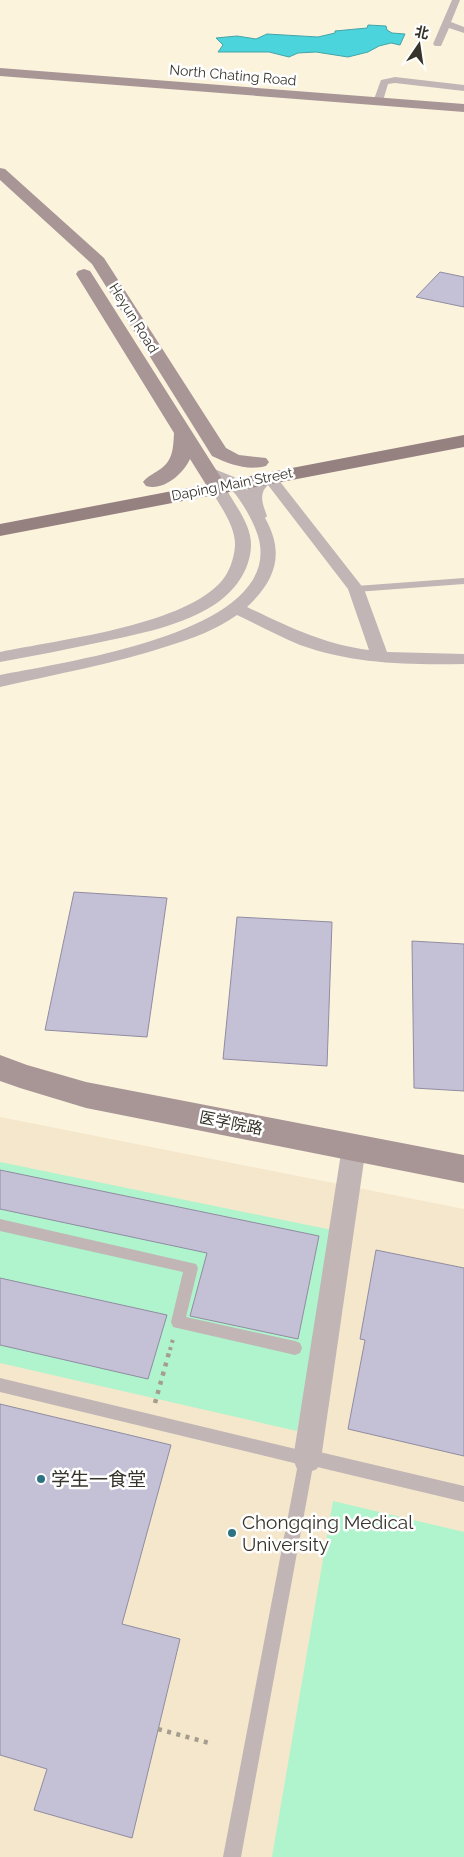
<svg xmlns="http://www.w3.org/2000/svg" width="464" height="1857" font-family="Raleway,'Noto Sans SC',sans-serif">
<style>
.built{fill:#f4e7cb}
.green{fill:#aff4cd}
.water{fill:#4bd4dc;stroke:#45a4a7}
.building{fill:#c4c0d6;stroke:#908ca1}
.lines{fill:none;stroke-linecap:round;stroke-linejoin:round}
.path-far1{stroke:#a59e8e;stroke-width:4;stroke-dasharray:3 4.5;stroke-linecap:butt}
.path{stroke:#a59e8e;stroke-width:4.5;stroke-dasharray:4 5.5;stroke-linecap:butt}
.lane{fill:#c1b5b5;fill-rule:evenodd}
.street{fill:#c1b5b5;fill-rule:evenodd}
.secondary{fill:#a89697;fill-rule:evenodd}
.primary{fill:#968181;fill-rule:evenodd}
.poi-dot{fill:#2c7280;stroke:#fff;stroke-width:2}
.labels{text-anchor:middle;dominant-baseline:central;stroke-width:5;stroke-linejoin:round;paint-order:stroke}
.far-street-label{font-size:14px;fill:#37342b;stroke:#fff}
.street-label{font-size:16px;fill:#37342b;stroke:#fff}
.near-poi-label{font-size:19px;fill:#37342b;stroke:#fff;text-anchor:start}
</style>
<rect width="100%" height="100%" fill="#fcf3dd"/>
<!-- built -->
<polygon class="built" points="0,1117 464,1209 464,1857 0,1857"/>
<!-- green -->
<g class="green">
<polygon points="0,1162 337,1231 297,1431 0,1363"/>
<polygon points="333,1501 464,1532 464,1857 272,1857"/>
</g>
<!-- water -->
<polygon class="water" points="368,25 386,26 387,30 392,33 405,34 400,45 391,43 379,46 368,52 348,57 316,52 298,53 289,57 269,52 218,52 223,45 216,38 237,36 256,39 267,34 318,37 335,33 335,31 367,28"/>
<!-- building -->
<g class="building">
<polygon points="440,272 464,277 464,307 416,297"/>
<polygon points="74,892 167,898 147,1037 45,1030"/>
<polygon points="237,917 332,922 327,1066 223,1059"/>
<polygon points="412,941 464,944 464,1091 414,1088"/>
<polygon points="0,1170 319,1236 298,1339 190,1316 207,1253 0,1209"/>
<polygon points="376,1250 464,1268 464,1456 348,1429 365,1340 360,1339"/>
<polygon points="0,1278 167,1315 148,1379 0,1345"/>
<polygon points="0,1404 171,1445 122,1624 180,1639 132,1838 34,1810 47,1769 0,1755"/>
</g>
<g class="lines">
<!-- path-far1 -->
<polyline class="path-far1" points="170,1350 173,1339"/>
<!-- path -->
<g class="path">
<polyline points="155,1403 170,1349"/>
<polyline points="158,1729 213,1744"/>
</g>
<!-- lane -->
<g class="lane">
<polygon points="464,578 464,584 356,592 352,589 356,586"/>
<polygon points="0,1219 196,1264 198,1268 186,1317 295,1341 300,1343 302,1348 300,1353 295,1355 173,1327 171,1322 183,1272 0,1231"/>
<polygon points="0,1378 304,1451 307,1449 464,1486 464,1502 313,1466 241,1857 223,1857 298,1464 0,1392"/>
</g>
<!-- street -->
<g class="street">
<polygon points="452,0 460,0 451,22 464,27 464,33 449,28 441,46 435,46 433,44"/>
<polygon points="395,77 464,85 464,91 395,83 388,84 382,104 374,104 373,102 381,80"/>
<path d="M207,466L234,477L247,490C253,481 262,471 274,474L364,589L387,652L464,654V664C408,665 353,664 300,645C279,636 258,625 237,615C216,630 193,638 168,646C113,664 56,674 0,687V675C61,662 287,633 258,536C254,522 238,493 226,485C218,479 205,479 199,471L202,468ZM268,485L348,589L369,650C325,645 287,626 247,607C276,580 285,553 265,518L267,516C263,505 258,494 268,485Z"/>
<path d="M217,482L222,484L225,487C234,504 252,525 251,546C250,571 234,592 214,605C181,626 139,634 101,642C68,649 34,656 0,662V652C58,640 178,626 219,584C229,574 234,559 235,546C236,526 219,504 209,487L212,484Z"/>
<polygon points="354,1137 363,1140 366,1147 321,1459 317,1469 307,1473 297,1469 293,1459 342,1147 345,1140"/>
</g>
<!-- secondary -->
<g class="secondary">
<polygon points="0,68 464,104 464,112 0,76"/>
<path d="M0,168L5,169L104,258L226,448L239,455L266,458L269,462L266,466C247,471 229,464 212,456L92,264L0,180Z"/>
<path d="M84,269L90,271L92,274L227,487L224,491L217,493L210,491L190,459C183,474 164,491 146,486L143,482C147,477 151,475 156,472C173,462 173,451 174,433L76,274L78,271Z"/>
<polygon points="0,1055 27,1065 86,1082 464,1155 464,1183 86,1108 20,1088 0,1081"/>
</g>
<!-- primary -->
<polygon class="primary" points="464,435 464,447 0,536 0,524"/>
</g>
<!-- markers -->
<g class="poi-dot">
<circle cx="41" cy="1479" r="5"/>
<circle cx="232" cy="1533" r="5"/>
</g>
<g class="labels">
<!-- far-street labels -->
<g class="far-street-label">
<text transform="translate(233 75) rotate(5)">North Chating Road</text>
<text transform="translate(134 318) rotate(58)">Heyun Road</text>
<text transform="translate(232 484) rotate(-11)">Daping Main Street</text>
</g>
<!-- street labels -->
<g class="street-label">
<text transform="translate(231 1123) rotate(11)">医学院路</text>
</g>
<!-- near-poi labels -->
<g class="near-poi-label">
<text x="51" y="1479">学生一食堂</text>
<text x="242" y="1522">Chongqing Medical<tspan x="242" dy="22">University</tspan></text>
</g>
</g>
<!-- north arrow -->
<g transform="translate(419 45) rotate(13)" stroke="#ffffff" stroke-width="4" paint-order="stroke">
<path d="M0-4L9 19L0 12L-9 19Z" fill="#37342b"/>
<text y="-8" font-size="14" font-weight="bold" text-anchor="middle" fill="#37342b">北</text>
</g>
</svg>
